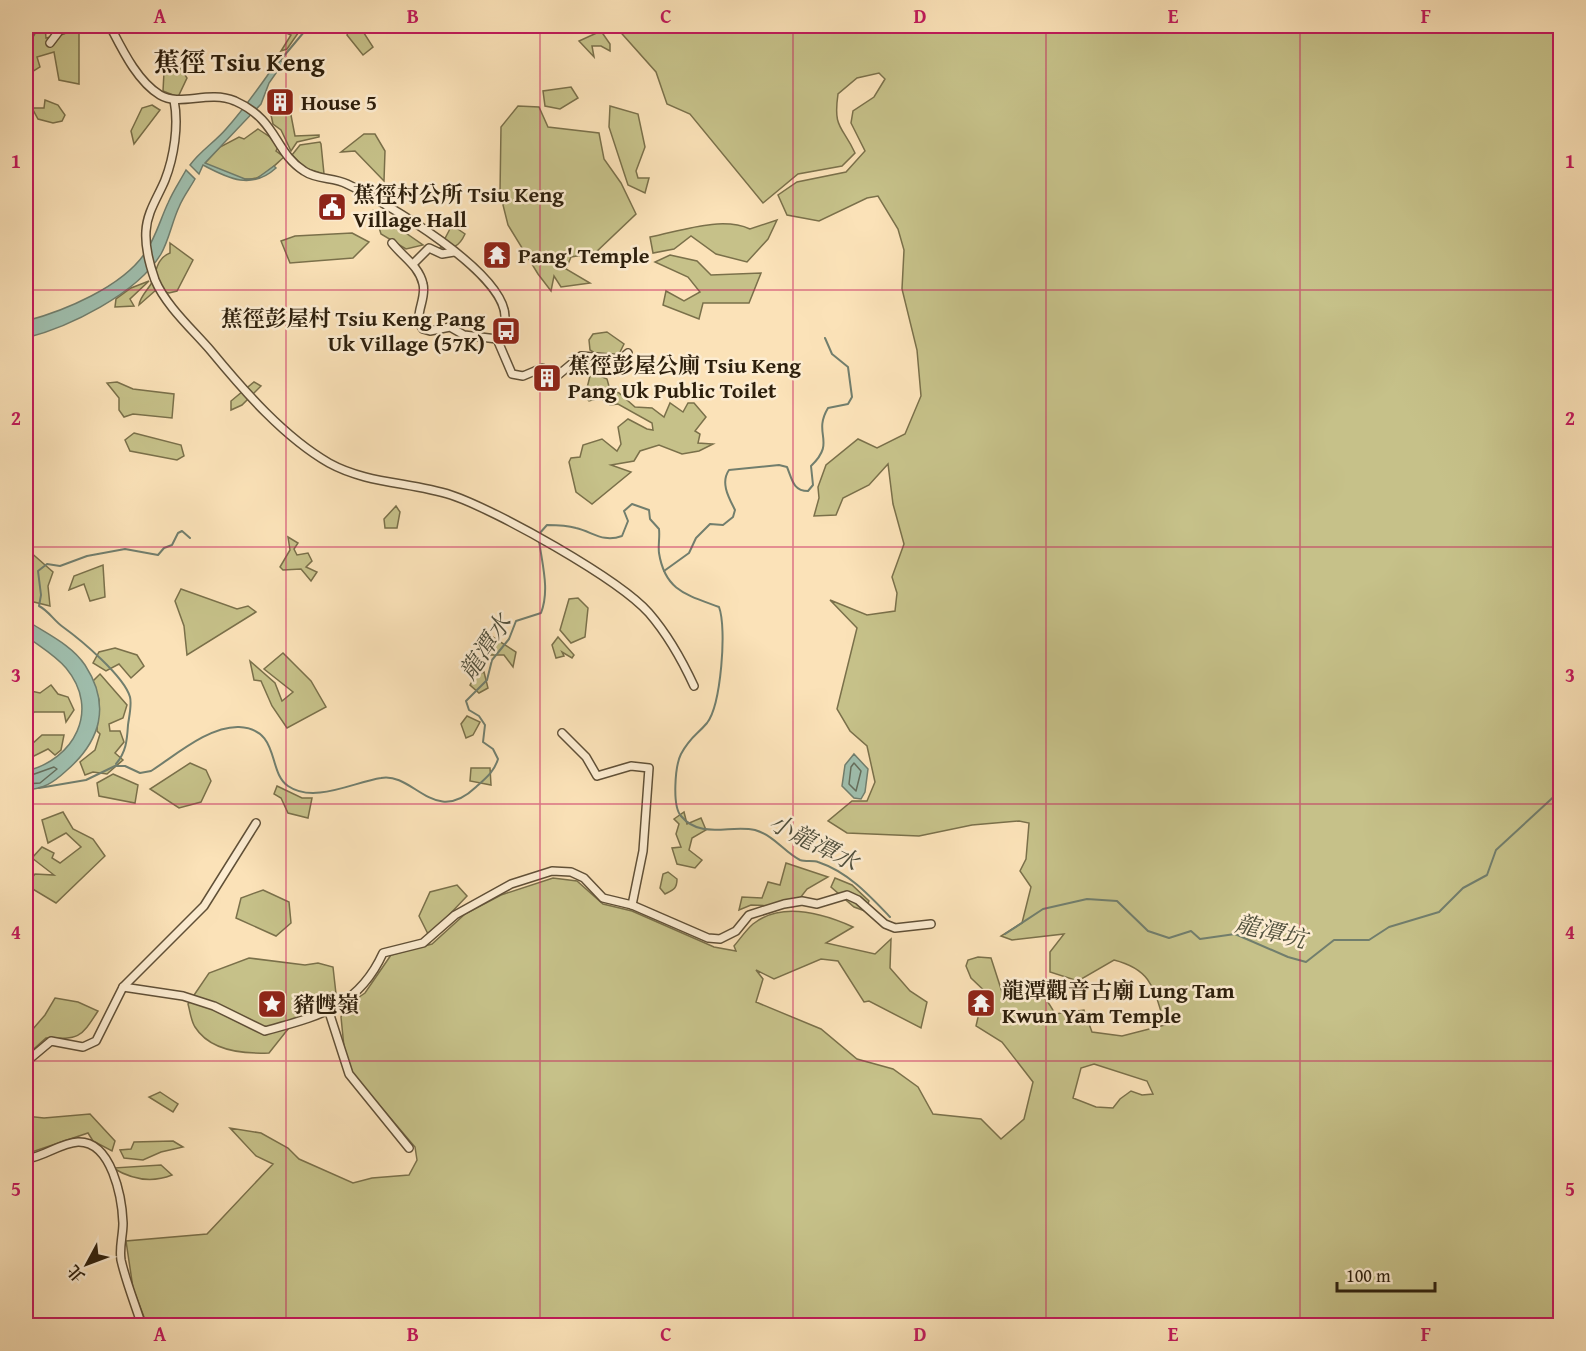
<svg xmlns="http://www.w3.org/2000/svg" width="1586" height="1351" font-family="'Gentium Book Plus','Noto Serif TC',serif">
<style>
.green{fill:#c6c189;stroke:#7a704a;stroke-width:1.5;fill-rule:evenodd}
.water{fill:#9fbead;stroke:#717e6d;stroke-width:1.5}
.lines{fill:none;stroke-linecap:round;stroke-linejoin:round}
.shore{stroke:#666e5c;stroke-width:1.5}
.stream{stroke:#717e6d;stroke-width:2}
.minor-casing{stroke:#605037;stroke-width:10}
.minor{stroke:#fcecd1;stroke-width:7}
.grid{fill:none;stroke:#c2185b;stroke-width:1.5;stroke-opacity:0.55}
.labels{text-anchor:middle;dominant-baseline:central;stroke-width:5;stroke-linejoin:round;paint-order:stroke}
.poi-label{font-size:22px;font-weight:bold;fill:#2d1f0c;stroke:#fcecd1;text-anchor:start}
.water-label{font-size:24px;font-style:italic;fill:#4f4f3c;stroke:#fcecd1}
.quarter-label{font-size:26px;font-weight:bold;fill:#2d1f0c;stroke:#fcecd1}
.neatline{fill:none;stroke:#c2185b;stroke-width:2}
.grid-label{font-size:20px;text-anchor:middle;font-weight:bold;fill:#c2185b}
</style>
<rect width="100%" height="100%" fill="#fbe2b8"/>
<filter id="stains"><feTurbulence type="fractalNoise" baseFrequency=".00333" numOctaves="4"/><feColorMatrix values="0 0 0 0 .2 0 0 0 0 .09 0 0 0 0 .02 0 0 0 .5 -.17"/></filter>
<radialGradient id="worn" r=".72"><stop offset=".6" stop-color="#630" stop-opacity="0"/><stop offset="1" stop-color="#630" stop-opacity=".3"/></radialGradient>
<!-- green -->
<g class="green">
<polygon points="39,26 45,26 46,38 64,34 79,26 79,84 59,80 54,52 37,57 40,67 32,72 26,69 31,65 33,53 30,43"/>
<polygon points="277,26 303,26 287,49 281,51 291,35 279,30"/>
<polygon points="350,26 364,33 373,47 363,55 347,35"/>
<path d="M615,26H1560V1325H147L133,1288L126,1241L207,1234L273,1164L256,1156L230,1128L261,1133L288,1148L299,1159L353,1183L372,1178L409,1175L417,1160L415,1147L353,1074L344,1047L341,1017L346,1006L365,993L391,955L432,944L465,914L501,895L553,878L577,881L603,904L632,911L714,947L736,951L734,946C740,939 746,930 753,924C782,901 824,914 853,927L826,943L875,954L891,939L890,968L910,991L927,1002L921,1028L869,1001L864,1002L838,961L821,959L774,979L756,970L763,979L756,1002L821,1029L857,1059L893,1069L918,1087L933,1114L981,1119L1001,1139L1024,1119L1033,1082L1002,1042L976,1026L979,1013L992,998L971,978L966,966L968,960L978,957L991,958L1003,995C1031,989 1041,986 1055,1014L1084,1010L1092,1032L1122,1036L1165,1025C1154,990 1153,970 1114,960L1078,981L1050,972V952L1064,934L1012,940L1001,936L1022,923L1031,887L1020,871L1026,859L1029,823L1019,821L972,825L919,836L847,833L828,821L852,801H867L875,782L867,746L850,731L837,709L857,628L830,600L867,615L895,611L897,593L892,577L904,544L893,504L888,464L869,485L843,498L836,515L814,516L819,498L818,487L826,465L858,439L877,448L905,434L921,396L917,350L902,289L904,250L898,229L878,196L867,198L819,221L787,215L778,195L797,182L846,172L865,151L851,123L853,111L874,97L885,79L879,73L857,78L838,94C833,129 842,125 855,153L842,166L798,174L763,203L690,114L667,104L656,72ZM1094,1064L1147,1081L1153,1094L1142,1095L1131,1091L1120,1099L1113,1108L1096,1107L1073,1098L1081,1068Z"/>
<polygon points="601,31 610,44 610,51 601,46 592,46 594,57 579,41"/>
<polygon points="178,64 187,78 178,97 163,91 164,72"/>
<polygon points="571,87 578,98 560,109 545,106 543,91"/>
<polygon points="45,100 58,105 65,115 62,121 53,123 38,119 32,108 44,108"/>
<polygon points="152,105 160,110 134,144 131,131 142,108"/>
<polygon points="518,106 539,107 548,127 599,133 604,159 621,183 636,214 595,253 571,257 566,269 590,283 561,287 554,276 551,291 538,274 508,225 500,193 501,127"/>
<polygon points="610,106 638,114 645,147 636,171 638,178 649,178 645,193 628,185 609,127"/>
<polygon points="290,110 295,136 319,135 319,137 297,142 291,151 281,130 273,124 271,115"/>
<path d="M258,129L273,139L278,147L276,151L284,157C277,163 268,173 259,177C244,184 217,172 205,163L220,147L239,137L244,139Z"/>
<polygon points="364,134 375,134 385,151 384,181 355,151 341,152"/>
<polygon points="320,142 321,144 324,174 305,168 292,155 300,145"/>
<polygon points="374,211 423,245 406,249 381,234"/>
<path d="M777,220L768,239L747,262L716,254L691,236L674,249L653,253L650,237C681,231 721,216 750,229Z"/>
<path d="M452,225L465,234C459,247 454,248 440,248Z"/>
<polygon points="352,233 369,242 353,258 290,263 281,241 295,236"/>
<path d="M170,243L193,260L177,291L169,293L156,290L139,305C140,297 146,292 151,284C157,273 155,259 170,253Z"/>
<polygon points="670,255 697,261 711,275 761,273 749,303 703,303 699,319 663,305 666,291 684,301 700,292 688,277 655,262"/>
<polygon points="149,281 130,299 134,306 115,307 116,299 131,288"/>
<polygon points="607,332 624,344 618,356 598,355 590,350 589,340 593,334"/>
<polygon points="588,362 597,368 600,376 607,379 610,390 619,393 635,407 652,408 664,417 670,403 683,412 688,403 694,403 706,417 695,431 700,434 698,443 713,444 699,451 682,454 659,445 640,451 634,461 611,465 631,472 592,504 576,492 569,462 571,458 580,457 583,445 602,439 617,451 621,444 618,427 628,419 647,429 653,430 652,423 618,404 610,405 600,398 589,401 585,396 590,376 584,366"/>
<polygon points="117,382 133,389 174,394 172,418 133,414 124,417 119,410 119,398 107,383"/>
<polygon points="254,382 261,386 242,405 231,410 231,401"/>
<polygon points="134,433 181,445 184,456 177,460 130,451 125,440"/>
<polygon points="396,506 400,512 397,528 385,528 384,519"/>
<polygon points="288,537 298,543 294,549 297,555 308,553 312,561 306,567 317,572 311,581 301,569 283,570 280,567 290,550"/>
<polygon points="28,550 53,572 48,586 50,606 30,601 26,593 26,552"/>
<polygon points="103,565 105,597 90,601 84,584 69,590 74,576"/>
<polygon points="181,589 237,609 248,606 256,612 187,655 184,626 175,601"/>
<polygon points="578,598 588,608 585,637 571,643 560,630 569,599"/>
<polygon points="488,634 516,652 513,667 504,655 486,655 479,646"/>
<polygon points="558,637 574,655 572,658 562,652 564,656 556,658 552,645"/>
<polygon points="115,648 137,655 144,666 131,678 119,664 106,671 93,663 99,652"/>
<polygon points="283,653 311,681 326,707 287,728 272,706 261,681 254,680 250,661 275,683 282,701 293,692 264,669"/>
<polygon points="484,672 488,688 479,693 470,685 476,675"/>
<polygon points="100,674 127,705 123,718 109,724 110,731 120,731 124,742 115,753 123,760 107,774 93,772 85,775 80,762 95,750 100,734 97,731 99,700 93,681"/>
<polygon points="51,685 58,694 68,697 74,710 66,722 64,712 34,712 30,718 26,717 26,690 40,693"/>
<polygon points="467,716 480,722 473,735 466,738 461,724"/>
<polygon points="42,735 64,735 61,750 55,755 48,749 26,760 26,740 33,743"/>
<polygon points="190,763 206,770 211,781 201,802 179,808 150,789"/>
<polygon points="471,768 490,768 491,785 470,781"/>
<polygon points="113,774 138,785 135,803 99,796 97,783"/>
<polygon points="277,786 302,798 312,798 308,818 288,813 281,798 274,794"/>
<polygon points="63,812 73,829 93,839 105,856 56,903 26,885 35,874 54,875 32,858 42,847 54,853 52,858 60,863 81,847 66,833 48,843 42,820"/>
<polygon points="684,812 687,824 701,818 706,830 692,838 689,850 702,860 695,868 677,864 672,848 681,847 676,834 679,824 674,819"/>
<polygon points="786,863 828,877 807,889 793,907 751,905 739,910 742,897 762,898 768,882 780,885"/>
<path d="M668,872L677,879C677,889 673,890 665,894L660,888L663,874Z"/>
<polygon points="835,878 852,885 869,901 865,911 854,907 831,887"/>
<polygon points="457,885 467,896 429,936 419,916 430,892"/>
<polygon points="263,890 289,902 291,923 276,936 236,918 241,898"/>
<path d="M249,958L305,965L318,963L333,967L337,1003L300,1014L269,1053C245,1054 210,1051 195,1027C191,1021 190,1011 188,1004L209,973Z"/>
<path d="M55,998L78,1002L98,1011C80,1039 79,1039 46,1038L26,1056V1037L45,1015Z"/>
<polygon points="160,1092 178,1104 173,1112 149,1097"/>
<polygon points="90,1114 115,1141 112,1151 93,1141 88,1133 26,1154 26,1116 44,1118"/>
<polygon points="173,1141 183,1147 161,1152 143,1160 124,1158 120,1150 131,1149 134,1142"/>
<path d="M161,1165L172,1175C152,1183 131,1179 113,1168Z"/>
</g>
<!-- water -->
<g class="water">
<path d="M279,59L283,63L269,83L261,104L205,163L245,179H256L274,166L276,168C252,190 229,179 203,165L199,174L190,165C200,151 215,142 226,129C246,107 262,83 279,59Z"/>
<path d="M186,170L195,179C190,188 183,197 179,207C172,222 169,240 161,254C137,294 69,327 26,338V321C64,311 122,287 145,253C156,237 160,220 168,203C173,191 180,181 186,170Z"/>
<path d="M26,620C45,633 71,644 85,665C111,705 101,741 66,771C53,783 43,789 26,790V771C74,760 101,710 66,668C55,655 39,646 26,636Z"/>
<polygon points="854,754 868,769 865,792 861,799 854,798 842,786 845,765"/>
</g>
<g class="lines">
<!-- shore -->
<g class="shore">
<polygon points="854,763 861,771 856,791 849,784 851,767"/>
<polyline points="26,777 54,767 57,769 40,783 26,784"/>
</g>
<!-- stream -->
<g class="stream">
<polyline points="278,63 309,26"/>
<path d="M539,534L547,525C556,525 566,525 576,528C593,532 603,543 622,536L628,521L624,511L632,504L649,510L650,519L659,529C660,537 658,545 659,553C665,591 687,595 719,607C727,628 721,705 707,723C696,736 691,736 681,754C675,766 672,806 681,816C701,840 731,824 755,830C775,836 784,852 800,860C806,862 813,860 818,862C848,872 869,895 890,917"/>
<path d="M664,571L689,553L696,538L710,524L723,525L733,517L735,510C729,498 720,483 729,470L779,465L787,467C792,479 793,491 808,491L813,485L811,466C837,441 812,435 828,408L848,404L852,397L848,367L832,354L825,338"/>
<path d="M116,764C126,752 127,741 128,725C129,717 132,705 130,697C124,676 81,640 63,627C54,621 49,611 39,606L41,595L38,571L47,564L60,566L87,556L125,549L158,555L164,548L172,545L178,533L182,531L190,538"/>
<path d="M39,788L86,780L115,766H125L140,773L151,771C176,755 209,726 239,727C281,729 267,772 288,786C314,804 354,782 381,778C414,772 434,827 476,787C486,778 494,772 498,759L493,749L483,742L485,725L479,716L469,710L466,701L487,680L492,660L509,639L516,621L541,613C550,590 542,564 539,540"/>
<polyline points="1005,934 1043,909 1087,899 1117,901 1148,931 1169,938 1191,931 1200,939 1235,934 1288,957 1306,962 1334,940 1369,940 1389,927 1439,912 1463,888 1487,875 1496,850 1560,791"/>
</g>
<!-- minor casing -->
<g class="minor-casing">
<g id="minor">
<path d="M110,26C122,49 137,81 160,95C180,107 208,90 235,101C278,120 274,152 304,171C317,180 333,177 347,184C385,202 507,273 505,318C505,325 499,333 497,339L512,374L523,376L542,368L557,376L581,356L621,359L628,353"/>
<polyline points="50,43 63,26"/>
<path d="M174,100C179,125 174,157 165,180C158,197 147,212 146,231C145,246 150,266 155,280C166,306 193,330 211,351C244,391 284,437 329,463C367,484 411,482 451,495C496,510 619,579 649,613C668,635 682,660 694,686"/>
<path d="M392,243C403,257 419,266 423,284C427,300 412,316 423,329L430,331L450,327L464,335L497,339"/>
<polyline points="413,264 429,248 442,254 454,252"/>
<polyline points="562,733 586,757 597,776 631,766 649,768 643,851 632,905"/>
<path d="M123,987L183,996L214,1006L265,1031C318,1016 358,1008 383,953L423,943L455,915L511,884L552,871L571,872L584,878L603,898L632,905L708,938L720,939L736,931L749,915L784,904L802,901L817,904L847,895L858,900L885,924L895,928L931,924"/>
<polyline points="329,1012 349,1074 409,1148"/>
<polyline points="26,1062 51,1041 83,1047 96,1041 123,987 204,906 256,823"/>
<path d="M26,1159C44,1157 60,1143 78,1142C112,1141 122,1198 123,1223C123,1236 119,1247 121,1260C126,1282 135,1304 142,1326"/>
</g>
</g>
<!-- minor -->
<use href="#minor" class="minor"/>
</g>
<!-- grid -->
<path class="grid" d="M286,26V1326M540,26V1326M793,26V1326M1046,26V1326M1300,26V1326M26,290H1560M26,547H1560M26,804H1560M26,1061H1560"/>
<!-- icons -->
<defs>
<g id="building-square" transform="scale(1.5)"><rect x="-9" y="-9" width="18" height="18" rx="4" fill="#8f2418" stroke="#fcecd1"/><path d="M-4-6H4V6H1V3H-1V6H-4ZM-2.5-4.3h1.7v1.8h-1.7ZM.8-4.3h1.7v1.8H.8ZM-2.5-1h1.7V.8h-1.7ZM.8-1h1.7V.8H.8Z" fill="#fff"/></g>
<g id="civic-square" transform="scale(1.5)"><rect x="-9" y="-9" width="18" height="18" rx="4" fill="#8f2418" stroke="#fcecd1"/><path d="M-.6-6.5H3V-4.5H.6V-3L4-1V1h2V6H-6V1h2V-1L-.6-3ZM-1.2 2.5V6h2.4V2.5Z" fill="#fff"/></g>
<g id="temple-square" transform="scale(1.5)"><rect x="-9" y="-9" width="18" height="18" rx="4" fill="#8f2418" stroke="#fcecd1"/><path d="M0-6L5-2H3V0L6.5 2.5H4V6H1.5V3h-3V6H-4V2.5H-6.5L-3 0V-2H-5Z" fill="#fff"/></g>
<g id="bus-square" transform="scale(1.5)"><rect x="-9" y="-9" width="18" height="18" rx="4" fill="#8f2418" stroke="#fcecd1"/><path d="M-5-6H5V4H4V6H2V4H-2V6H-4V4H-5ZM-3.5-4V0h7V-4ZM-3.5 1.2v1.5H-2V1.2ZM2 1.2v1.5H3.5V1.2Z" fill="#fff"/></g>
<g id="sight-square" transform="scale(1.5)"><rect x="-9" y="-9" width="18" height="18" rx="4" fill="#8f2418" stroke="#fcecd1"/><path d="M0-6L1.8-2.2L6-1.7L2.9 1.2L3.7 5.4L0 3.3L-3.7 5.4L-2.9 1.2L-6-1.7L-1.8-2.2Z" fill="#fff"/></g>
</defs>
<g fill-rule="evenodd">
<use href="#building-square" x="280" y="102"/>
<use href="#civic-square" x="332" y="207"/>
<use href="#temple-square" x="497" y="255"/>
<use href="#bus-square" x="506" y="331"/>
<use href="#building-square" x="547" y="378"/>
<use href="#temple-square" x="981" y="1003"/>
<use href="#sight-square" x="272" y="1004"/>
</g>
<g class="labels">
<!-- poi labels -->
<g class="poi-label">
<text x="301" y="102">House 5</text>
<text x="353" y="194">蕉徑村公所 Tsiu Keng<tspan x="353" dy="25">Village Hall</tspan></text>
<text x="518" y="255">Pang' Temple</text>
<text x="485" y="318" text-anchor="end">蕉徑彭屋村 Tsiu Keng Pang<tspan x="485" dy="25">Uk Village (57K)</tspan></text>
<text x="568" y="365">蕉徑彭屋公廁 Tsiu Keng<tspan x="568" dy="25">Pang Uk Public Toilet</tspan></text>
<text x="1002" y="990">龍潭觀音古廟 Lung Tam<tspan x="1002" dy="25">Kwun Yam Temple</tspan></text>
<text x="293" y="1004">豬乸嶺</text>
</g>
<!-- water labels -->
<g class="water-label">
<text transform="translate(485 647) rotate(-56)">龍潭水</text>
<text transform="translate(814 842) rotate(27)">小龍潭水</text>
<text transform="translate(1271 931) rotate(14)">龍潭坑</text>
</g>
<!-- quarter labels -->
<g class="quarter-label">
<text x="239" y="61">蕉徑 Tsiu Keng</text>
</g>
</g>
<!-- margin -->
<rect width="1586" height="1351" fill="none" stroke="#fbe2b8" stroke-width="66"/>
<!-- north arrow -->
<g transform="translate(87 1264) rotate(229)" stroke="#fcecd1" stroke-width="4.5" paint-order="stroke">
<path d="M0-4.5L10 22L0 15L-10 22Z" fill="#2d1f0c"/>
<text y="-9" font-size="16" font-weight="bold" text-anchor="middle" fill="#2d1f0c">北</text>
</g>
<!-- scale -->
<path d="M1337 1282v9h98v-9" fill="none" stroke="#2d1f0c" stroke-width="3"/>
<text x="1346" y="1282" font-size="18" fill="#2d1f0c" stroke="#fcecd1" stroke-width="4.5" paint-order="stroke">100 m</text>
<rect x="33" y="33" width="1520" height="1285" class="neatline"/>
<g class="grid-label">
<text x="160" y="23">A</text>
<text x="413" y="23">B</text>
<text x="666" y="23">C</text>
<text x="920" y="23">D</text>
<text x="1173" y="23">E</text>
<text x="1426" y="23">F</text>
<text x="16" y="168">1</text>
<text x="1570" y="168">1</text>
<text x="16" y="425">2</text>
<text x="1570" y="425">2</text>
<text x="16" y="682">3</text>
<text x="1570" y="682">3</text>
<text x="16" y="939">4</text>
<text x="1570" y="939">4</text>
<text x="16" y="1196">5</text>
<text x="1570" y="1196">5</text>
<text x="160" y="1341">A</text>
<text x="413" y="1341">B</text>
<text x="666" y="1341">C</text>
<text x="920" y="1341">D</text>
<text x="1173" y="1341">E</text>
<text x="1426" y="1341">F</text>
</g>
<rect width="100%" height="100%" filter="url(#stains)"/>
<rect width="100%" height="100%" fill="url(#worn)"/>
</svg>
